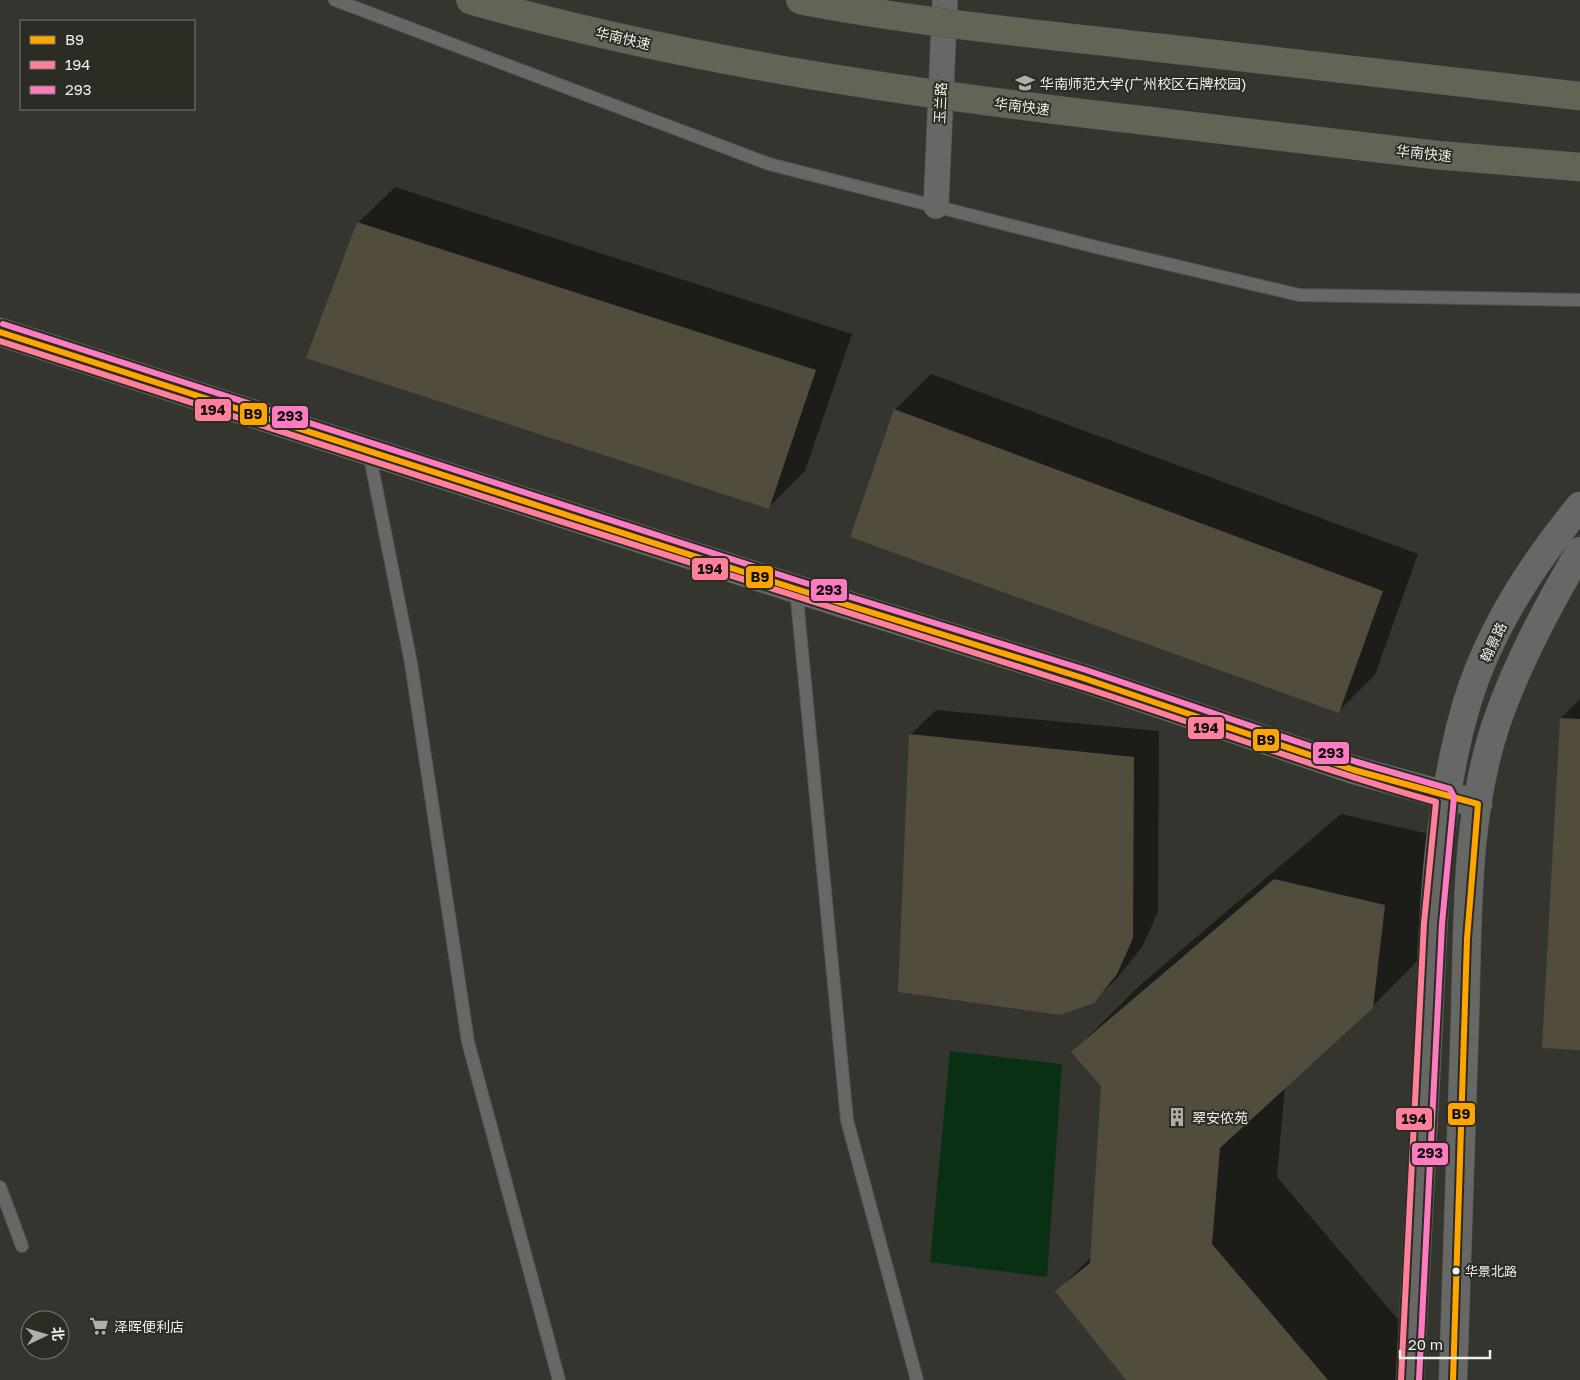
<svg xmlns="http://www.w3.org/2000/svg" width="1580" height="1380" font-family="'Golos Text','Noto Sans SC',sans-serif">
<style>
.water{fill:#093012}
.shadow{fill:#0007}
.building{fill:#524c3c}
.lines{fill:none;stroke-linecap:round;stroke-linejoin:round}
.lane-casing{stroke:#53534f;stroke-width:14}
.street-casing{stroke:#53534f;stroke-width:26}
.secondary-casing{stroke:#53534f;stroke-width:29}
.highway-casing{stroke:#53534f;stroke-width:29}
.lane{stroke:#676765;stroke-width:12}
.street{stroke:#676765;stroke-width:25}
.secondary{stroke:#676765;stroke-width:28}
.highway{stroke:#616556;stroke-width:28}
.highway-bridge-casing{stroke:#53534f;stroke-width:29;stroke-linecap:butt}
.highway-bridge{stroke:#616556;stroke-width:28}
.bus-1-casing{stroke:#2c2c25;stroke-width:10}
.bus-2-casing{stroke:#2c2c25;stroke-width:10}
.bus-3-casing{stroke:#2c2c25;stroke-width:10}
.bus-1{stroke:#ffa500;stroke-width:6}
.bus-2{stroke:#ff8098;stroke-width:6}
.bus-3{stroke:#fe7ac1;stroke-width:6}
.bus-dot{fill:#f0f0eb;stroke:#2c2c25;stroke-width:2}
.labels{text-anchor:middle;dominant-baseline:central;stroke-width:4;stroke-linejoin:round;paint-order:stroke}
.bus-label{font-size:13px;fill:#f0f0eb;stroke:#2c2c25;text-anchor:start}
.street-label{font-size:14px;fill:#f0f0eb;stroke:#2c2c25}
.poi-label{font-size:14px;fill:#f0f0eb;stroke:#2c2c25;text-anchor:start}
.line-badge{stroke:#2c2c25;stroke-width:2}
.pale-badge-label{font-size:14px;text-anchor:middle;font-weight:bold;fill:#111}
</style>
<rect width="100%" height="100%" fill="#353530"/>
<!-- water -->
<polygon class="water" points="950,1051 1062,1064 1047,1277 930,1262"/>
<!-- shadow -->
<g class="shadow">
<polygon points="395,187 852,334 805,471 769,507 358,223"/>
<polygon points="931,374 1418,554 1375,675 1339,711 895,410"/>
<polygon points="1580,699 1580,1048 1561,718"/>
<polygon points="936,710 1159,731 1158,912 1142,947 1119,976 1093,1002 910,735"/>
<polygon points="1341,814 1451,839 1438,940 1372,1007 1285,1086 1277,1177 1407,1330 1402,1380 1128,1380 1057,1291 1092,1256 1102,1085 1073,1052 1139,986"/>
</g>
<!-- building -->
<g class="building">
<polygon points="357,222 816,370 769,509 306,358"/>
<polygon points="894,409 1383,591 1339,713 850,537"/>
<polygon points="1560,718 1580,719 1580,1050 1542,1048"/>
<polygon points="909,734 1134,757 1133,938 1117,974 1094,1003 1060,1015 898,992"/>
<polygon points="1274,879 1385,905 1373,1008 1220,1148 1212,1244 1328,1380 1126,1380 1055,1291 1090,1263 1101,1086 1071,1052"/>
</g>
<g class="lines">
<!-- lane casing -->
<g class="lane-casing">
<g id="lane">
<polyline points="335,0 769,164 1096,247 1299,295 1580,300"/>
<polyline points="369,452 411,663 468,1042 559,1380"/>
<polyline points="796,589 847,1120 917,1380"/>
<polyline points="0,1187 22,1246"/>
</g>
</g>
<!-- street casing -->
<g class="street-casing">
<polyline id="street" points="936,206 945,0"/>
</g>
<!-- secondary casing -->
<g class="secondary-casing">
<g id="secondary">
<polyline points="0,332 796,589 1083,678 1354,770 1478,804"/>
<path d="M1410,1380C1416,1266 1422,1152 1428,1038C1433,926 1435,811 1467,703C1489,630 1532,564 1580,506"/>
<path d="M1453,1380C1457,1259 1461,1138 1465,1017C1468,920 1465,817 1496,724C1517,663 1548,606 1580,551"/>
</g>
</g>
<!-- highway casing -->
<g class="highway-casing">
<g id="highway">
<polyline points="1161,48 1580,96"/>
<polyline points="1149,121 1436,155 1580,167"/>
</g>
</g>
<!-- lane -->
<use href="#lane" class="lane"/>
<!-- street -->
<use href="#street" class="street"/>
<!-- secondary -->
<use href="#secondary" class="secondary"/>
<!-- highway -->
<use href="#highway" class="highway"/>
<!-- highway-bridge casing -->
<g class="highway-bridge-casing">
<g id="highway-bridge">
<path d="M470,0C693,63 921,95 1149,121"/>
<path d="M800,0C919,23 1041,34 1161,48"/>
</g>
</g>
<!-- highway-bridge -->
<use href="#highway-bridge" class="highway-bridge"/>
<!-- bus-1 casing -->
<g class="bus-1-casing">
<polyline id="bus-1" points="0,332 796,589 1083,678 1354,770 1478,804 1467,939 1453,1380"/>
</g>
<!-- bus-2 casing -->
<g class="bus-2-casing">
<path id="bus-2" d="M0,341C358,457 717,572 1076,685C1196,723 1314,768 1436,802L1424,923L1401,1380"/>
</g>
<!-- bus-3 casing -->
<g class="bus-3-casing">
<polyline id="bus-3" points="3,324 799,581 1086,670 1357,762 1450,789 1454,797 1442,924 1419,1380"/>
</g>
<!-- bus-1 -->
<use href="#bus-1" class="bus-1"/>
<!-- bus-2 -->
<use href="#bus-2" class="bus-2"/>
<!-- bus-3 -->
<use href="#bus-3" class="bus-3"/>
</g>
<!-- icons -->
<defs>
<g id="university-bare" transform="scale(1.5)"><path d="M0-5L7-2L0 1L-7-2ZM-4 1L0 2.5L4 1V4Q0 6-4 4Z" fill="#afafaa" stroke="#2c2c25" stroke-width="2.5" paint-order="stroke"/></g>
<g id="building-bare" transform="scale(1.5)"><path d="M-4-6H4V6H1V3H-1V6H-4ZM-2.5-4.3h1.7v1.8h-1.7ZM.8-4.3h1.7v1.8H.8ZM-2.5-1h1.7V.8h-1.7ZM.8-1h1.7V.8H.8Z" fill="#afafaa" stroke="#2c2c25" stroke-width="2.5" paint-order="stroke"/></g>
<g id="supermarket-bare" transform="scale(1.5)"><path d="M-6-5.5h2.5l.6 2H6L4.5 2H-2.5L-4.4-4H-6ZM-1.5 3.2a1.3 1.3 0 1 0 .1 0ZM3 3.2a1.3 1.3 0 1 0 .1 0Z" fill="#afafaa" stroke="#2c2c25" stroke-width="2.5" paint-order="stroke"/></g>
</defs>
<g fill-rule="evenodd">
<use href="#university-bare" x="1025" y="83"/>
<use href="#building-bare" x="1177" y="1117"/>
<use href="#supermarket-bare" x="99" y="1326"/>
</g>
<!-- markers -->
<circle class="bus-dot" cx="1456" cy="1271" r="4.5"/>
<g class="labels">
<!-- bus labels -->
<g class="bus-label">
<text x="1465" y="1271">华景北路</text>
</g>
<!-- street labels -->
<g class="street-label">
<text transform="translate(623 38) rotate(13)">华南快速</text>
<text transform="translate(940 103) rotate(-87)">玉兰路</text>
<text transform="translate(1022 106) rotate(7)">华南快速</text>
<text transform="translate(1424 153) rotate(6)">华南快速</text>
<text transform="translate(1493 642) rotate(-65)">翰景路</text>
</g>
<!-- poi labels -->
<g class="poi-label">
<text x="1040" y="83">华南师范大学(广州校区石牌校园)</text>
<text x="1192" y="1117">翠安侬苑</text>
<text x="114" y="1326">泽晖便利店</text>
</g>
</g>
<g class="line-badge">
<rect x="194" y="398" width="38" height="24" rx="5" fill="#ff8098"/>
<rect x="239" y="402" width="29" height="24" rx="5" fill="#ffa500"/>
<rect x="271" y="405" width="38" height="24" rx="5" fill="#fe7ac1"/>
<rect x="691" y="557" width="38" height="24" rx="5" fill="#ff8098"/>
<rect x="745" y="565" width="29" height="24" rx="5" fill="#ffa500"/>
<rect x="810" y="578" width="38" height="24" rx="5" fill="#fe7ac1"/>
<rect x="1187" y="716" width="38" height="24" rx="5" fill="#ff8098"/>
<rect x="1252" y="728" width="28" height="24" rx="5" fill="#ffa500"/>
<rect x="1312" y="741" width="38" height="24" rx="5" fill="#fe7ac1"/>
<rect x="1447" y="1102" width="29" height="24" rx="5" fill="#ffa500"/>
<rect x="1395" y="1107" width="38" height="24" rx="5" fill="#ff8098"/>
<rect x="1411" y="1142" width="38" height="24" rx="5" fill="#fe7ac1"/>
</g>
<g class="pale-badge-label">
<text x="213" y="415">194</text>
<text x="253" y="419">B9</text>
<text x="290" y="421">293</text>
<text x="710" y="574">194</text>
<text x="760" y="582">B9</text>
<text x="829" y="595">293</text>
<text x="1206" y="733">194</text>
<text x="1266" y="745">B9</text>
<text x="1331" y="758">293</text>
<text x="1461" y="1119">B9</text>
<text x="1414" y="1124">194</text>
<text x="1430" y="1158">293</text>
</g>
<!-- legend -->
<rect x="20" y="20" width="175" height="90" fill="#2c2c25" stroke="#7a7a74"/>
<rect x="30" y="36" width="25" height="8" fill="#ffa500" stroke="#7a7a74"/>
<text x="65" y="45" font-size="15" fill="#f0f0eb">B9</text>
<rect x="30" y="61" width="25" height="8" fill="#ff8098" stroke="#7a7a74"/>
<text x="65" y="70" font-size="15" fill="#f0f0eb">194</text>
<rect x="30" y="86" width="25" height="8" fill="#fe7ac1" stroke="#7a7a74"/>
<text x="65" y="95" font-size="15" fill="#f0f0eb">293</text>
<!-- north arrow -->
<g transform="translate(45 1335) rotate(85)"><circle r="24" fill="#2c2c25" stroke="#7a7a74"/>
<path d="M0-4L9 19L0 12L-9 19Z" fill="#afafaa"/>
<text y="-8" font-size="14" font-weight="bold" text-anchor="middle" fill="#f0f0eb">北</text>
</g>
<!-- scale -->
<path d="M1400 1350v8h90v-8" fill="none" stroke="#f0f0eb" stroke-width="2.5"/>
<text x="1408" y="1350" font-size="15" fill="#f0f0eb" stroke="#2c2c25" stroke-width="4" paint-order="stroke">20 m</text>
</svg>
